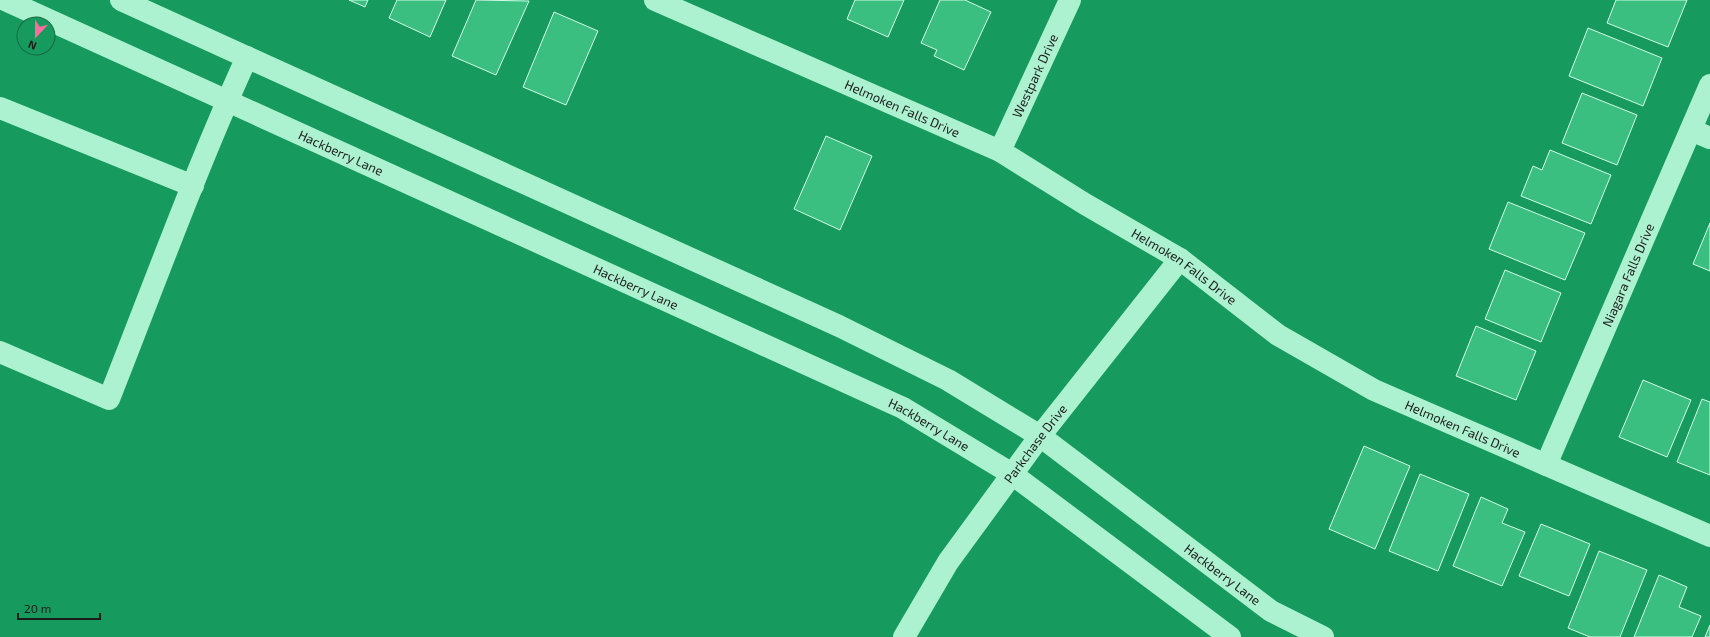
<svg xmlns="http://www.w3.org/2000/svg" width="1710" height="637" font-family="'Exo 2',sans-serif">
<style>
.building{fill:#3bbf80;stroke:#d3fce8}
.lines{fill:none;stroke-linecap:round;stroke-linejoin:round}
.minor{stroke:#acf2d0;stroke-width:22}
.labels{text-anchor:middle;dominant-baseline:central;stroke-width:3;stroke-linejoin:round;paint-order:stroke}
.street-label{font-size:13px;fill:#1d1d1d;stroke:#179a5d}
</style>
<rect width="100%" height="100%" fill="#179a5d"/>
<!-- building -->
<g class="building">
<polygon points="349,0 368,0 365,7"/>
<polygon points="397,0 446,0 430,37 389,18"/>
<polygon points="476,0 529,1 496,75 452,56"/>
<polygon points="855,0 904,0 888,37 847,19"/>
<polygon points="940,0 965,0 991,12 964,70 934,56 937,50 921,43"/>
<polygon points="1616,0 1687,0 1668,47 1607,23"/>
<polygon points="554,12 598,31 566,105 523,87"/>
<polygon points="1588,28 1662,58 1643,106 1569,76"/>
<polygon points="1582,93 1637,115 1617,165 1562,143"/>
<polygon points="826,136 872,156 840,230 794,209"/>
<polygon points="1550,150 1611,175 1591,224 1521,196 1533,166 1542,170"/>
<polygon points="1508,202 1585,233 1565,280 1489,249"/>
<polygon points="1710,223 1710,271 1693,264"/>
<polygon points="1505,270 1561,293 1541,342 1485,319"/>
<polygon points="1476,326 1536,351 1516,400 1456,376"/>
<polygon points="1643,380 1691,400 1667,457 1619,437"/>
<polygon points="1702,399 1710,402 1710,475 1677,462"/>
<polygon points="1364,446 1410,466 1375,549 1329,529"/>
<polygon points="1420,474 1469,494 1438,571 1389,551"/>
<polygon points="1481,497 1508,509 1502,523 1525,532 1502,586 1453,566"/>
<polygon points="1541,524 1590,544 1569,596 1519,576"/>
<polygon points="1599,551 1647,570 1620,637 1590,637 1568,628"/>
<polygon points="1659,575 1687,587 1679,607 1701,616 1692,637 1634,637"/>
<polygon points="1710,625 1710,637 1705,637"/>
</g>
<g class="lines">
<!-- minor -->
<g class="minor">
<path id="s1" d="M5,0L903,408L1012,474L1230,637"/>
<path id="s2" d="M121,0L839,326L948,380L1040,436L1271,611L1323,637"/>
<path id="s3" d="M655,0L1000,151L1085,204L1180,259L1278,335L1374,390L1710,536"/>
<polyline points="0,108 193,186"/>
<polyline points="1691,130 1710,138"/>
<path id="s4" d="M1000,151L1070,0"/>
<path d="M0,352L109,399C154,285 196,169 247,57"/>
<path id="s5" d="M1546,465L1710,85"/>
<path id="s6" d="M904,637L948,562L1040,436L1180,259"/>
</g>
</g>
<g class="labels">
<!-- street labels -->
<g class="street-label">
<text stroke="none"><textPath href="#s4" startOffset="83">Westpark Drive</textPath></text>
<text stroke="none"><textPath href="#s3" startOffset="270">Helmoken Falls Drive</textPath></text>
<text stroke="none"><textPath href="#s1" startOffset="369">Hackberry Lane</textPath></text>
<text stroke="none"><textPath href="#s3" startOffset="594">Helmoken Falls Drive</textPath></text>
<text stroke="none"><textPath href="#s5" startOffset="207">Niagara Falls Drive</textPath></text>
<text stroke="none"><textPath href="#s1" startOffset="693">Hackberry Lane</textPath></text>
<text stroke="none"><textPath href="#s1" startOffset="1017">Hackberry Lane</textPath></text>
<text stroke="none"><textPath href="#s3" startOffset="918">Helmoken Falls Drive</textPath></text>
<text stroke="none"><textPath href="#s6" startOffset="234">Parkchase Drive</textPath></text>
<text stroke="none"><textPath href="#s2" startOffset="1247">Hackberry Lane</textPath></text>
</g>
</g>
<!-- north arrow -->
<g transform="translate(36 36) rotate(202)"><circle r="19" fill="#179a5d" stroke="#196843"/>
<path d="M0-3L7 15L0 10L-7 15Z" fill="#ff6d9c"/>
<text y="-6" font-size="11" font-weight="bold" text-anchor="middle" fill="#1d1d1d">N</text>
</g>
<!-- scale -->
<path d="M18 613v6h82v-6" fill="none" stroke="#1d1d1d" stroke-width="2"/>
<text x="24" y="613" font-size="12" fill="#1d1d1d" stroke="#179a5d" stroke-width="3" paint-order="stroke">20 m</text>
</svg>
